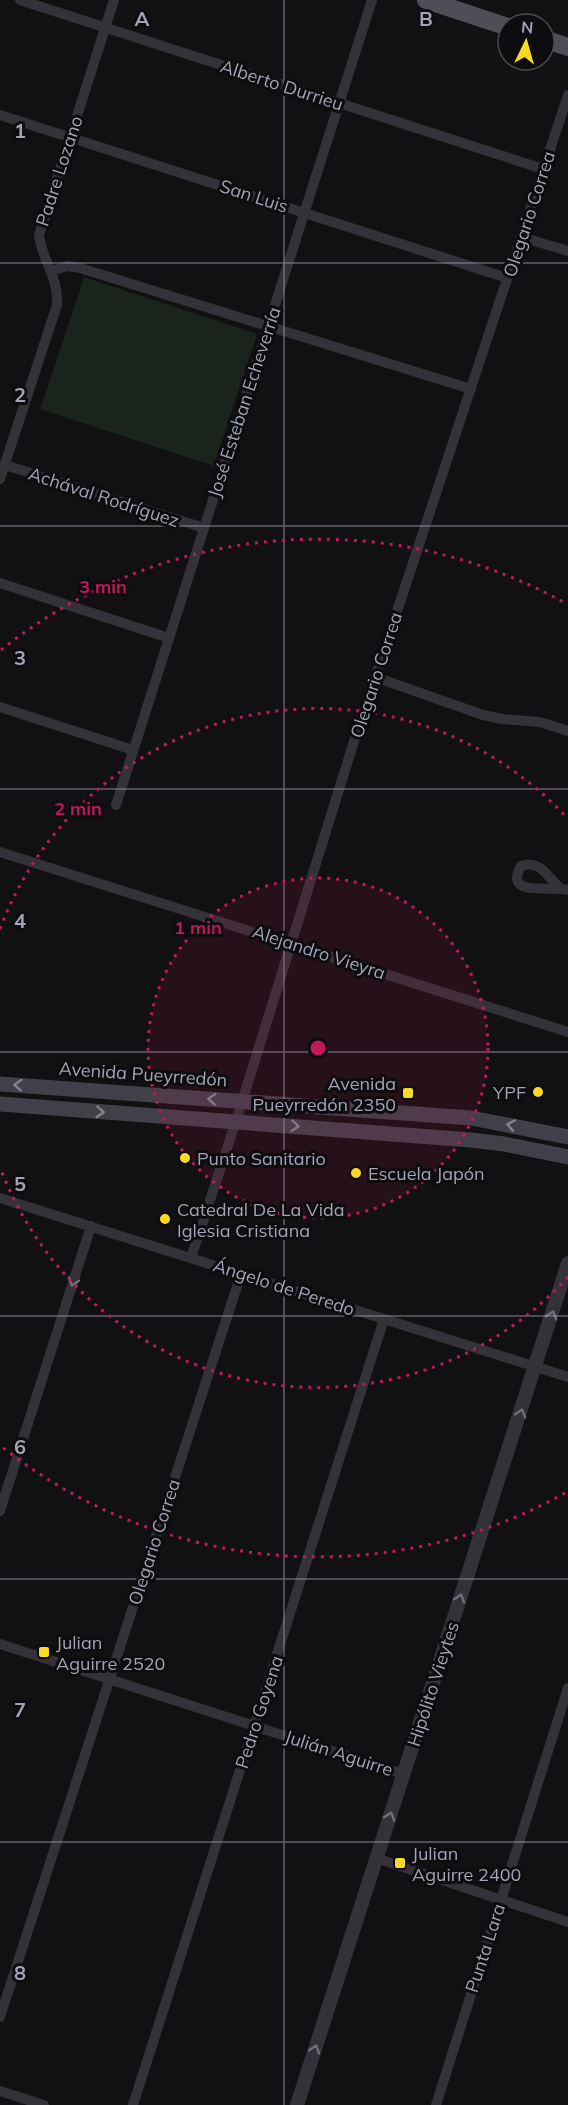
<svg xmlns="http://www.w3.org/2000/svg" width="568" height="2105" font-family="Mulish,sans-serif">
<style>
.green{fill:#1b231d}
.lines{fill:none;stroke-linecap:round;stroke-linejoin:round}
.minor{stroke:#323238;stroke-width:10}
.tertiary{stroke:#323238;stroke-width:14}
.secondary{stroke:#404048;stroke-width:15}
.primary{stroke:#4e4e57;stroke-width:18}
.oneway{stroke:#80818f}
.oneway2{stroke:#70717d}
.grid{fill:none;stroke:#a2a4b5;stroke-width:1.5;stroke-opacity:0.55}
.ring{fill:none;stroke:#c2185b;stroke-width:3;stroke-dasharray:3 6}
.poi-dot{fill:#fdda1f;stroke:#0d0c0e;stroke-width:2}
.labels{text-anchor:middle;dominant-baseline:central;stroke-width:6;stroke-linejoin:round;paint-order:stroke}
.street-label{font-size:18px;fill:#a2a4b5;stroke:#0d0c0e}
.poi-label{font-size:18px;fill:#a2a4b5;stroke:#0d0c0e;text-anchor:start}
.grid-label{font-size:20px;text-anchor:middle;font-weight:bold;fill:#a2a4b5;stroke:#0d0c0e;stroke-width:6;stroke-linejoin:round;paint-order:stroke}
.centre{fill:#c2185b;stroke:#0d0c0e;stroke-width:3}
.ring-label{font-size:18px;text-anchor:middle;font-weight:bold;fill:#c2185b;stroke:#0d0c0e;stroke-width:6;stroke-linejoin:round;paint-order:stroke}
</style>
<rect width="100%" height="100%" fill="#111113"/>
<!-- green -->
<polygon class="green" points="84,277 257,334 214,466 40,409"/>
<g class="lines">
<!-- minor -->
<g class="minor">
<polyline points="20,0 543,169"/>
<polyline points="0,115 507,278"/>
<polyline points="521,237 568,251"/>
<polyline points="51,271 68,266 80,268 471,389"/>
<polyline points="5,465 204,528"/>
<path d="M0,479L57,305C59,277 42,261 39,235L114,0"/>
<polyline points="0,583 169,638"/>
<polyline points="375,677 483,715 502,719 540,722 568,731"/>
<polyline points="0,707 133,750"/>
<polyline points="116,805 372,0"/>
<polyline points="0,852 568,1032"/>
<path d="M560,888C547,877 541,859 521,866C503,898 551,885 568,890"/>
<polyline points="0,1198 568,1377"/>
<polyline points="191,1258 236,1121 355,738 568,95"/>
<polyline points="0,1511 91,1226"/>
<polyline points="0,1644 403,1774"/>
<polyline points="376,1858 568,1922"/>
<polyline points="0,2017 241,1274"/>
<polyline points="0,2091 44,2105"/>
<polyline points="133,2105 384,1319"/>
<polyline points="436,2105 568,1688"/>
</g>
<!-- tertiary -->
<polyline class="tertiary" points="297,2105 568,1263"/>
<!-- secondary -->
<g class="secondary">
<polyline points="0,1084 471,1118 568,1137"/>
<polyline points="0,1104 471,1140 504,1144 568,1157"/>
</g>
<!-- primary -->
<g class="primary">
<polyline points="426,0 508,27"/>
<polyline points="544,39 568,47"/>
</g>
</g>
<!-- one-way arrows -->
<defs><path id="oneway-chevron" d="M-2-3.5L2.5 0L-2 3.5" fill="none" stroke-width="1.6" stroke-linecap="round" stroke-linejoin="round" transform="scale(1.5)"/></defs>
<g class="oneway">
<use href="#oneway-chevron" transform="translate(18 1085) rotate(-176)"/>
<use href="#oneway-chevron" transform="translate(212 1099) rotate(-176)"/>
<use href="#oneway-chevron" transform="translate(100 1112) rotate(4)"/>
<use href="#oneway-chevron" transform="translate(511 1125) rotate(-169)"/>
<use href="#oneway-chevron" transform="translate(295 1126) rotate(5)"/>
</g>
<g class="oneway2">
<use href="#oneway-chevron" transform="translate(73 1282) rotate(108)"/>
<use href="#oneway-chevron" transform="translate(552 1315) rotate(-73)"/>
<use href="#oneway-chevron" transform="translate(521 1413) rotate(-72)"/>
<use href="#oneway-chevron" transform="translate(460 1598) rotate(-72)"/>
<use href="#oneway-chevron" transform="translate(390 1816) rotate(-72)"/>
<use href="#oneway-chevron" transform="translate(315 2049) rotate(-72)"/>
</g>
<!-- grid -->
<path class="grid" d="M284,0V2105M0,263H568M0,526H568M0,789H568M0,1052H568M0,1316H568M0,1579H568M0,1842H568"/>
<!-- distance rings -->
<circle cx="318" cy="1048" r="170" fill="#c2185b" fill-opacity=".12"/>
<g class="ring">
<circle cx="318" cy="1048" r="170"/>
<path d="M568 1277A339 339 0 0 1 0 1167M0 929A339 339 0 0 1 568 819"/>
<path d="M565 1493A509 509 0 0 1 1 1446M1 650A509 509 0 0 1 565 603"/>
</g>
<!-- markers -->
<g class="poi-dot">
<circle cx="538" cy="1092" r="6"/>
<rect x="402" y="1087" width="12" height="12" rx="3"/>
<circle cx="185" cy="1158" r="6"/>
<circle cx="356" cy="1173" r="6"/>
<circle cx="165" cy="1219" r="6"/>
<rect x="38" y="1646" width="12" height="12" rx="3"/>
<rect x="394" y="1857" width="12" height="12" rx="3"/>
</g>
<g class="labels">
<!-- street labels -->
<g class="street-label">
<text transform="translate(282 85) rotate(18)">Alberto Durrieu</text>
<text transform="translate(59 171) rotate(-72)">Padre Lozano</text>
<text transform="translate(254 196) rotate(18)">San Luis</text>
<text transform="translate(529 214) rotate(-72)">Olegario Correa</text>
<text transform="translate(244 402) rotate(-72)">José Esteban Echeverría</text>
<text transform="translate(104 497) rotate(18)">Achával Rodríguez</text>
<text transform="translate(376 675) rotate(-72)">Olegario Correa</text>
<text transform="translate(319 952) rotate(18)">Alejandro Vieyra</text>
<text transform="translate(143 1074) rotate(4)">Avenida Pueyrredón</text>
<text transform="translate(284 1287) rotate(18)">Ángelo de Peredo</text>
<text transform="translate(154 1542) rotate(-72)">Olegario Correa</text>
<text transform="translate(433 1684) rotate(-72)">Hipólito Vieytes</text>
<text transform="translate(259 1712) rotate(-72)">Pedro Goyena</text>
<text transform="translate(339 1753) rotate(18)">Julián Aguirre</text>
<text transform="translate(485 1948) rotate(-72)">Punta Lara</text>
</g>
<!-- poi labels -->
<g class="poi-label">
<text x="396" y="1083" text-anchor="end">Avenida<tspan x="396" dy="21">Pueyrredón 2350</tspan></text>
<text x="526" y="1092" text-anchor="end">YPF</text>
<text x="197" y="1158">Punto Sanitario</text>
<text x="368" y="1173">Escuela Japón</text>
<text x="177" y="1209">Catedral De La Vida<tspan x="177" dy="21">Iglesia Cristiana</tspan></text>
<text x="56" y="1642">Julian<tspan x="56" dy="21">Aguirre 2520</tspan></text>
<text x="412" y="1853">Julian<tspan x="412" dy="21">Aguirre 2400</tspan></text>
</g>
</g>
<g class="grid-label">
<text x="142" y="26">A</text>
<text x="426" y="26">B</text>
<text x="20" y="138">1</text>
<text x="20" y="402">2</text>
<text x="20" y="665">3</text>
<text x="20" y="928">4</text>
<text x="20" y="1191">5</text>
<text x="20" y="1454">6</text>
<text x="20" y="1717">7</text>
<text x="20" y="1980">8</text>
</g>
<circle cx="318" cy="1048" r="9" class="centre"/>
<g class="ring-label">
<text x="103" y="593">3 min</text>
<text x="78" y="815">2 min</text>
<text x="198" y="934">1 min</text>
</g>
<!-- north arrow -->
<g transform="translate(526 42) rotate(5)"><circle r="28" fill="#0d0c0e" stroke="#494951" stroke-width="1.5"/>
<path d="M0-4.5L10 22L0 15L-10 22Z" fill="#fdda1f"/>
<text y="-9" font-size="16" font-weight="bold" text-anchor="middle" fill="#a2a4b5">N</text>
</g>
</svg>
